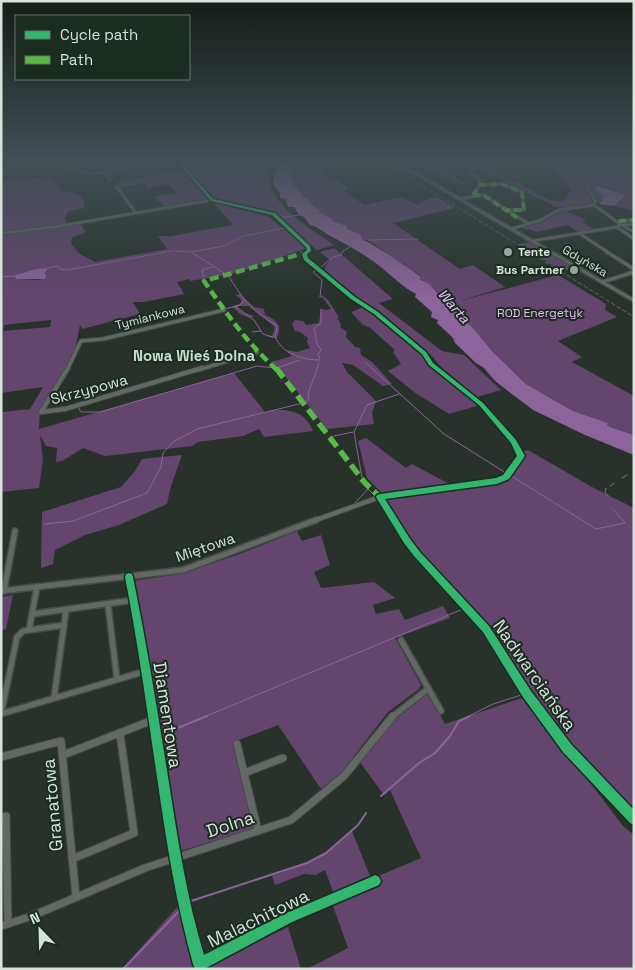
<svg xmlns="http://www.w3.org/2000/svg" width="635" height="970" font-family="'Space Grotesk',sans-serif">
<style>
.green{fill:#63456e;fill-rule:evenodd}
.water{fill:#8c639b}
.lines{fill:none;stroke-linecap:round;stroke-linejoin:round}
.stream-far1{stroke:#8c639b;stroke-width:1}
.stream{stroke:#8c639b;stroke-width:2}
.minor-far4-casing{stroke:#454d48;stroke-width:4}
.minor-far3-casing{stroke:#454d48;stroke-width:5}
.minor-far2-casing{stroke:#454d48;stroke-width:6}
.minor-far1-casing{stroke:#454d48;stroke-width:8}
.minor-casing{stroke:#454d48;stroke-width:9}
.secondary-casing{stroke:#454d48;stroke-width:3}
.minor-far4{stroke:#646865;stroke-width:2.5}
.minor-far3{stroke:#646865;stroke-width:3}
.minor-far2{stroke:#646865;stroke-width:4}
.minor-far1{stroke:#646865;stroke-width:5}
.minor{stroke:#646865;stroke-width:7}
.secondary{fill:#646966;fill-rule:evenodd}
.rail{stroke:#646a66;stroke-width:1;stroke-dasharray:4.5 2;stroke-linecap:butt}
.quiet-far2{stroke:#58b947;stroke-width:4;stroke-dasharray:7 4;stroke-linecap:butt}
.quiet-far1{stroke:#58b947;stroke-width:4.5;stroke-dasharray:9 4.5;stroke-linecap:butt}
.quiet{stroke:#58b947;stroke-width:5.5;stroke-dasharray:12 5.5;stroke-linecap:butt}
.cycleway-casing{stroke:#1b2c20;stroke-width:3}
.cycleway{fill:#33b770;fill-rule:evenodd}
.poi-dot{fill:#9aa49d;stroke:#1b2c20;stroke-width:2}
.labels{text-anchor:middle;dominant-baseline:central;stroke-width:4;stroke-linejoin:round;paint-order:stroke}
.far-poi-label{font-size:12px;font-weight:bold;fill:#d7e2da;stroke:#1b2c20;text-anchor:start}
.far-street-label{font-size:12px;fill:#d7e2da;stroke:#1b2c20}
.far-park-label{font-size:12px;fill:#ecb9ff;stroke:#1b2c20}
.far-water-label{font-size:14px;font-style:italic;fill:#ebc5fa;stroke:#1b2c20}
.far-quarter-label{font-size:15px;font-weight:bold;fill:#c8dece;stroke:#1b2c20}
.street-label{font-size:15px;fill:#d7e2da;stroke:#1b2c20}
.near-street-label{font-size:18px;fill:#d7e2da;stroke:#1b2c20}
</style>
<rect width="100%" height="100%" fill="#28322b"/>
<!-- green -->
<g class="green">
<polygon points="133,162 169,162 108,173 113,180 109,182 102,174 93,175 90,173 135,166"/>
<path d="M181,162H273C255,199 309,227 334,245L317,250L272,214L214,199Z"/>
<path d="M299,162H330V164L327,165L329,169L325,171L327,174L323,175L337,180L349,189L344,190L364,205L402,197L417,205L429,198L437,197L455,208L393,223L460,269L473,265L505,287L463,300L558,275L606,304L605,310L617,317L558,341L582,357L572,362L634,396V435L610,427L607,425V423L573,411L526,384L492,351L474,329L437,292L434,291L428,283L418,278L421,276L368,240H363L360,234L347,229V226L332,221V219C321,215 309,205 302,197C296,191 294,183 289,177L294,163Z"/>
<path d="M401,162H498L500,165L488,169C496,173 502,177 509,181C512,183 517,182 520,184C533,190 564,215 570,190L558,173L546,162H559L576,170L593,203L567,207H556L478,167L466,169L452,163L436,165L466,183L456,184L459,183L448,177L443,178L419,167L410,168Z"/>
<polygon points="564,162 634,162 634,210 618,207 616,206 625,196 599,185 594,187 594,189 604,196 598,203 579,169"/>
<polygon points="185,170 211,199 165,208 155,196 177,194 168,184 148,188 145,183 121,187 116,182"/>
<path d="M50,177L60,185V190C72,193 87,193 84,208L69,211L65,217L66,223L80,224L86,232L72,238L71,244L80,254L95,262L167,249L158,236H171L233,225L213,202L269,217L307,248L236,273L190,281L189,279L177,282L184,294L144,302H133L140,314L82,329L80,325L74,355L60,381L40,411L39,429L234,373L265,412C285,407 306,411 313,431L264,437L259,429L243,436L198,442L192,446L105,456L83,448L62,461L56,462L57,448L46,446L40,435L43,459L39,488L1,492V410L3,412L30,409L43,387L1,393V234L34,230L1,233V180ZM47,268L45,274L40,280L18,279L16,277L20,273ZM51,320L50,327L3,331L4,325Z"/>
<polygon points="564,210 586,220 582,222 594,229 578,232 567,225 537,232 522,228 542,222"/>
<polygon points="531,242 575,268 563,271 518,244"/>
<polygon points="334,248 393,299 379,303 442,351 464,355 501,390 477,397 442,368 431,355 373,309 346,290 324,269 330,260 320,252"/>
<path d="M240,294L254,307L264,309L265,315C271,317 281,323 279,331C278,334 277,336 277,339L266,336H272L275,327L249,306H239L237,308L242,312L254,316L250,318L240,314L234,308H230L242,303L240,298L235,295Z"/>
<polygon points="322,295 328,300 339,317 337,318 341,324 340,327 347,332 346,337 355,347 360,348 361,355 372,362 392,384 383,386 353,365 342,363 347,372 376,401 372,413 374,424 327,429 281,371 271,362 292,356 286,350 297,352 310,348 307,342 308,338 300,332 295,331 292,324 295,320 303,321 306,325 319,323 321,309 326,310 331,309 323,298 320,297"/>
<path d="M366,306C386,321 417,343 430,364L480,405L449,414L414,392L388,371L401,364L393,352L395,350L369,327L363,325L351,312Z"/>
<polygon points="366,438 406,468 412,464 455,487 383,494 367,478 358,441"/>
<path d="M528,450L592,487L634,508V814L584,759L419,551L383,499L498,482C508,477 522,463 522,452Z"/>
<polygon points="182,455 171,486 167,504 119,525 85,535 55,550 53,564 41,568 42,512 121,487 135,471 142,459"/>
<polygon points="297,531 302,541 321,535 330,565 314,572 321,588 374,582 395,598 373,605 376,614 399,609 405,620 443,606 450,618 395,638 421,685 419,689 388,712 341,773 321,789 278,725 234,742 254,829 180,851 160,720 133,581 179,574 237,555"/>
<polygon points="13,595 6,629 1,631 1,597"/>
<path d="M428,692L445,724L525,697L623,826L634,835V969H307L348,948L333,906L334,894L325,870L316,875L304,874L275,885L272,876L306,864L327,853L352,831L371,879L421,858L390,790L384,795L359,761C381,732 395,711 428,692Z"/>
<polygon points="180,904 192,961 206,967 288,927 301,969 122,969"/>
</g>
<!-- water -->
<g class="water">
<path d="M279,162H299L295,163L289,176L292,178L293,185L302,194V197C311,199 311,208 321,210L319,212L332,219V221L347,226V229L360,234L363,240C370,241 412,270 421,277L419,279L428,283L442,298H446L445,301L474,329L492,351L526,384L573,411L608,423L607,425L610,427L634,435V455L585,435L533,410L495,381L484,368L476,363L455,343L453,338L437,323L438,320L431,317L432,312L415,297L416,294C403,287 394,278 382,268C366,255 346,244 327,234C320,230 317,226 310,225L304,217L299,215L294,207H288L286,199L280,198V193L273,184L275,173L278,167L272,165Z"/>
<polygon points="596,185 624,195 625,196 615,206 599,204 604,196 594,189"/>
<polygon points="48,268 45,273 46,277 44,279 16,279 15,275 36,269"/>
</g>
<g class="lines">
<!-- stream-far1 -->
<g class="stream-far1">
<polyline points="99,162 105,172 163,162"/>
<polyline points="199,162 202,165"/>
<polyline points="578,162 575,164 603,176 604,179 599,181"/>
<polyline points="48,165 93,174 103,172"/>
<polyline points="1,168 46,165"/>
<polyline points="605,179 634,176"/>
<polyline points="229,180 260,197"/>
<polyline points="279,218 300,215"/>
<polyline points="368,240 418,239"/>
<polyline points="175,251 191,252 227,275"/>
<polyline points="191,252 224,246 244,236 289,227 281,218"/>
<polyline points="48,268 58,266 59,269 67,270 172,251"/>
<polyline points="320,268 333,257 341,255 343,251 350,247"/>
<polyline points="318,269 313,272 322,280 320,297"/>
<path d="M228,275C243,299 251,311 276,325L277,331L275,336C282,354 302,360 320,360"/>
<polyline points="203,276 202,270 212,267"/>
<polyline points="1,277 15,276"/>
<polyline points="235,306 254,320 263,334 273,337"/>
<polyline points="225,309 240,305 243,301"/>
<polyline points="252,332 261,331"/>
<polyline points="320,359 318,354 321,350 317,344 314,328 321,323 321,309"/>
<polyline points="365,362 444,434 506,473"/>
<polyline points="277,368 300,360"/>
<polyline points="306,402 309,398 308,394 319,363"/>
<polyline points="78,407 81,412 100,412 257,366 275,368"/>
<polyline points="334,436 353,432"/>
<polyline points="510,475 596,529 625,523 613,509"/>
<polyline points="362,478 354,432 367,405 399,394"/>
<polyline points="622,478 627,475"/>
<polyline points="360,481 375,496"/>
<polyline points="610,486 614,483"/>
<polyline points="606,488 605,492 608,496"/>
<polyline points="353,505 368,489"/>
<polyline points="44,524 73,521 147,493 161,467 163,453 173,442 197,429 303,403"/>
<polyline points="407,545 413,552"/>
<polyline points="427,569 468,615"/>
<polyline points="204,717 463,609"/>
<polyline points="467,717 493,704 521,695"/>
</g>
<!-- stream -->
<g class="stream">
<polyline points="163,734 207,716"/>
<polyline points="381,796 419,763 435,753 450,736 459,721 470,716"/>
<polyline points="188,902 307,863 326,853 358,825 366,813"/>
<polyline points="123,969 182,908"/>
</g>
<!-- minor-far4 casing -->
<g class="minor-far4-casing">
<g id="minor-far4">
<polyline points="562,162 577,170 595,201 594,205"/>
<polyline points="480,185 480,180 469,172 470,170 485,166 549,165 539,165"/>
<polyline points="117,187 136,213"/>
<polyline points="473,195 480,185 502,184 522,192 524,210 507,210"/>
<polyline points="459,199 483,195 529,224"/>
<polyline points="594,205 620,224"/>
<polyline points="619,221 634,220"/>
<polyline points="620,224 634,232"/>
<polyline points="619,225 617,227 634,239"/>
<polyline points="624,225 634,224"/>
<polyline points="511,229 541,220 559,210 594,205"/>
<polyline points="1,233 54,227 212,200"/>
<polyline points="579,233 609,253"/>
<polyline points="532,241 617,227"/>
</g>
</g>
<!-- minor-far3 casing -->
<g class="minor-far3-casing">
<g id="minor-far3">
<polyline points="607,252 634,269"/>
<polyline points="602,282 634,272"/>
<polyline points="67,370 81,341 103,339 224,310"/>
<polyline points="198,370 257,352"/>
</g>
</g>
<!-- minor-far2 casing -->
<g class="minor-far2-casing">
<g id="minor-far2">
<polyline points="41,412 68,368"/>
<polyline points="41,412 65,409 202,368"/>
<polyline points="313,521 380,497 395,521"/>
</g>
</g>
<!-- minor-far1 casing -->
<g class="minor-far1-casing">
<g id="minor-far1">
<polyline points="394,520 417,554 486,629 527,694 544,717"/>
<polyline points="129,577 153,717"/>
<polyline points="1,591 183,570 316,520"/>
<polyline points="4,591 15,531"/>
<polyline points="108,605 117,679"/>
<polyline points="32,614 134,600"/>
<polyline points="64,625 23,631 17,637 1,714 146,671"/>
<polyline points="29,630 37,587"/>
<polyline points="401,640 441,711"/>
<polyline points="54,698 66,610"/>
<polyline points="392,717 428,689"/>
</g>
</g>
<!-- minor casing -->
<g class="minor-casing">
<g id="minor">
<path d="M153,716C166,799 176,883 200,964L288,918L375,881"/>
<polyline points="543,716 567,748 634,819"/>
<polyline points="237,744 258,831"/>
<polyline points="63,755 153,720"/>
<polyline points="1,757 61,741 76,897"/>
<polyline points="244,773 283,758"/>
<polyline points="1,818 6,816 8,924"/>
<polyline points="72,859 134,833 120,734"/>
<polyline points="1,926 32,916 145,868 291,820 344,776 393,716"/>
</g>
</g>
<!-- secondary casing -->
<g class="secondary-casing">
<polygon id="secondary" points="394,162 398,162 634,299 634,302"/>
</g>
<!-- minor-far4 -->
<use href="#minor-far4" class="minor-far4"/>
<!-- minor-far3 -->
<use href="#minor-far3" class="minor-far3"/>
<!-- minor-far2 -->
<use href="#minor-far2" class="minor-far2"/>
<!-- minor-far1 -->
<use href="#minor-far1" class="minor-far1"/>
<!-- minor -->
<use href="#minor" class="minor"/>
<!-- secondary -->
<use href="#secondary" class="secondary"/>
<!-- rail -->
<polyline class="rail" points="385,162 634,317"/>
<!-- quiet-far2 -->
<g class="quiet-far2">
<polyline points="473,195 480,185 502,184 522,192 524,210 507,210"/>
<polyline points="473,195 485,196 519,219"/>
<polyline points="619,221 634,220"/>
<polyline points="305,253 308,252"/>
</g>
<!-- quiet-far1 -->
<path class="quiet-far1" d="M277,370C247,343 227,314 204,281L308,252"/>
<!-- quiet -->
<polyline class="quiet" points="276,368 365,483 380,497 384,497"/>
<!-- cycleway casing -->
<g class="cycleway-casing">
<g id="cycleway">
<polygon points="177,162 181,162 213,199 275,213 310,246 311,251 307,254 308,258 355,297 378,312 426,352 433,363 483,403 516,440 525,456 509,479 497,484 385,499 410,539 420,552 489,626 531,691 571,744 634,810 634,825 630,823 563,752 523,697 483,632 414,556 404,543 376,497 377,495 380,494 496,478 503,475 517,456 511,443 479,405 429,365 422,354 374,314 351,299 304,260 302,254 307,250 306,247 272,215 211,201"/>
<path d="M129,573L132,574L133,577C147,645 158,714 169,783C178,841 187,899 204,955L284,914L371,877L375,875L379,877L381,881L379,885L292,922L204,969H195L193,964C176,903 166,840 157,777C147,710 138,643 125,577L126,574Z"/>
</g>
</g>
<!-- cycleway -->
<use href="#cycleway" class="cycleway"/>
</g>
<!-- sky -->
<linearGradient id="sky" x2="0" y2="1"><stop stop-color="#161c18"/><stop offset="0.54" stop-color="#424f55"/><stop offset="1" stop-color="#424f55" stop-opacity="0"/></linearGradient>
<rect width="635" height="298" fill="url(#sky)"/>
<!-- markers -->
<g class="poi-dot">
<circle cx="508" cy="252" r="5"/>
<circle cx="574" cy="270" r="5"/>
</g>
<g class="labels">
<!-- far-poi labels -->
<g class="far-poi-label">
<text x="518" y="252">Tente</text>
<text x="564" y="270" text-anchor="end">Bus Partner</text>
</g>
<!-- far-street labels -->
<g class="far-street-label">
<text transform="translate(585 261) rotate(30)">Gdyńska</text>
<text transform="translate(150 317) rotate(-14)">Tymiankowa</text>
</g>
<!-- far-park labels -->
<g class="far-park-label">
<text x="540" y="313">ROD Energetyk</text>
</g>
<!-- far-water labels -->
<g class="far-water-label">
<text transform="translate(454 306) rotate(49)">Warta</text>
</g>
<!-- far-quarter labels -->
<g class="far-quarter-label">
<text x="194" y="355">Nowa Wieś Dolna</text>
</g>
<!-- street labels -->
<g class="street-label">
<text transform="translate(89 389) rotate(-15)">Skrzypowa</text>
<text transform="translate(205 547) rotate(-19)">Miętowa</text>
</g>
<!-- near-street labels -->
<g class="near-street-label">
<text transform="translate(535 675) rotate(55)">Nadwarciańska</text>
<text transform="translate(168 715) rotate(81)">Diamentowa</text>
<text transform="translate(52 805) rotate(-95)">Granatowa</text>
<text transform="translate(230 824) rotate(-18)">Dolna</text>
<text transform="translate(258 918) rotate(-26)">Malachitowa</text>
</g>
</g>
<!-- border -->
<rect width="635" height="970" fill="none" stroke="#d7e2da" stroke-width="5"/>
<!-- legend -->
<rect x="15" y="15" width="175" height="65" fill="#1b2c20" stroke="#66756a"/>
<rect x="25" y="31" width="25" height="8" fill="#33b770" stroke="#66756a"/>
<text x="60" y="40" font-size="15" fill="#d7e2da">Cycle path</text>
<rect x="25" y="56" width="25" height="8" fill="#58b947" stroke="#66756a"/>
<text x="60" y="65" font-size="15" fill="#d7e2da">Path</text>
<!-- north arrow -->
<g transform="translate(40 930) rotate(337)" stroke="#1b2c20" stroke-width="4" paint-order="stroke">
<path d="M0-4L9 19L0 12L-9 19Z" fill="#d7e2da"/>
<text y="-8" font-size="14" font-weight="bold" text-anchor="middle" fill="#d7e2da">N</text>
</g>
</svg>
